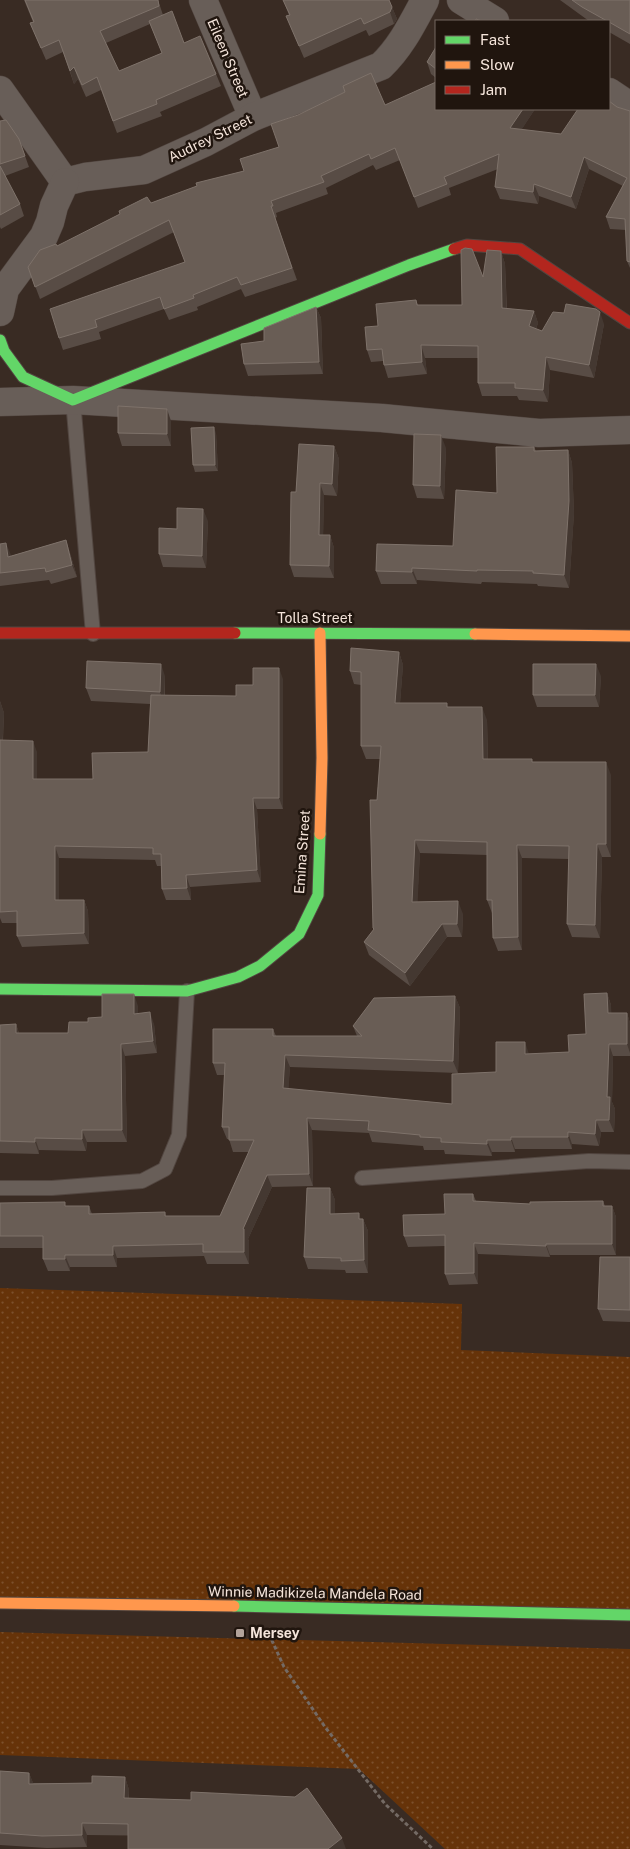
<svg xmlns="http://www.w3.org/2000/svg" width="630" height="1849" font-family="'Public Sans',sans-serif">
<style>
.grass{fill:url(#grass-dots)}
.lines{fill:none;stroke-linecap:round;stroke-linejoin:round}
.lane-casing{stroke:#524640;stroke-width:16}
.street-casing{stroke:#524640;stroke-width:29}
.fast-casing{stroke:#524640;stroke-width:13}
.slow-casing{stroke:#524640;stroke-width:13}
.jam-casing{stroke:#524640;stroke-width:13}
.path{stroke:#746a64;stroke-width:3;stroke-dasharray:4 2.5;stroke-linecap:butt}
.lane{stroke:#685e58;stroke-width:14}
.street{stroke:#685e58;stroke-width:28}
.fast{stroke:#63d668;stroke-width:11}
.slow{stroke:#ff974d;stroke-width:11}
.jam{stroke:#b3261e;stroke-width:11}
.wall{fill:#584c45;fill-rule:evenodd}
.shaded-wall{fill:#443831}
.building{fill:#695d55;stroke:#7e726a}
.poi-dot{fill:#b3a39a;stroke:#20150e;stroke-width:2}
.labels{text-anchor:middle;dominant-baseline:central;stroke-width:5;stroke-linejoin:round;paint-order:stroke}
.street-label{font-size:14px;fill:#f4e4da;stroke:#20150e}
.poi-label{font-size:14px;font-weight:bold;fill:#f4e4da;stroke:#20150e;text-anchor:start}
</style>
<defs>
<pattern id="grass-dots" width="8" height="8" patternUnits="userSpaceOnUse" patternTransform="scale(1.25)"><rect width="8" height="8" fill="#663309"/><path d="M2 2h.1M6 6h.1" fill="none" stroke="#7c502c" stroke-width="1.8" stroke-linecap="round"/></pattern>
</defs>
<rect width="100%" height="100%" fill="#392b23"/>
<!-- grass -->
<g class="grass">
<polygon points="0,1288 462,1304 461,1350 630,1357 630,1615 0,1603"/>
<polygon points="0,1632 630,1649 630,1849 445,1849 359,1769 0,1755"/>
</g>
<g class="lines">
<!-- lane casing -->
<g class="lane-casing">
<g id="lane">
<polyline points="73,400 93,634"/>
<polyline points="362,1178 589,1161 630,1162"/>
<polyline points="0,1188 52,1188 142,1181 165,1169 179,1135 187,991"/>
</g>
</g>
<!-- street casing -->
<g class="street-casing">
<g id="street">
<polyline points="203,0 253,117"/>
<polyline points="461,0 495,21"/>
<path d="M0,90L65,182L85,177L144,170L206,142L253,117L381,66C401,47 412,24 425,0"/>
<polyline points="609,92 630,106"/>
<polyline points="0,312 5,289 44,236 50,222 54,206 65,182"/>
<polyline points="0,402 73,400 382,418 539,433 630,430"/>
</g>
</g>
<!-- fast casing -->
<g class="fast-casing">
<g id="fast">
<polyline points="0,340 4,351 23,377 73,400 409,265 454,249"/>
<polyline points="235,633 475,634"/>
<polyline points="0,989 187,991 238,977 260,966 299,934 318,895 320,834"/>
<polyline points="234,1606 630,1615"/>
</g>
</g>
<!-- slow casing -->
<g class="slow-casing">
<g id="slow">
<polyline points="475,634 630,636"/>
<polyline points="320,834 322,758 320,633"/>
<polyline points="0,1603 234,1606"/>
</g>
</g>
<!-- jam casing -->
<g class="jam-casing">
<g id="jam">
<polyline points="454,249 467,245 520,249 630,323"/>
<polyline points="0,633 235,633"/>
</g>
</g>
<!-- path -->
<polyline class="path" points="269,1634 284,1667 325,1727 385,1804 433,1849"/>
<!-- lane -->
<use href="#lane" class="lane"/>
<!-- street -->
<use href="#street" class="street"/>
<!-- fast -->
<use href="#fast" class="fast"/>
<!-- slow -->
<use href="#slow" class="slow"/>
<!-- jam -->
<use href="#jam" class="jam"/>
</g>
<!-- wall -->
<g class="wall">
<path d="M24,0H158L163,15L184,43L216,74L221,86L160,112L162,116L117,133L101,90L86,97L78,79L74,84L63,52L46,60L30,23L33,22ZM150,24L162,53L119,71L106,43Z"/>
<polygon points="283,0 389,0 397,19 394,24 369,36 366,30 304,58 286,16 289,15"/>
<polygon points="560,0 630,0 630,44 609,32 609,21 589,21"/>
<polygon points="436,47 436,78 431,74 427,62"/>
<polygon points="343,86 385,105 436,109 535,109 521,130 561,134 617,107 630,111 630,268 627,261 626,230 610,229 606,217 623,186 589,169 576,209 539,196 538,204 500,199 495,187 498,169 449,188 451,195 418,208 400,160 376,170 373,165 326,188 328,194 276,213 277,217 275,218 297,280 245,297 241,289 197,307 198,310 169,320 164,309 99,332 101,339 63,350 59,338 185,262 174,232 40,299 28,267 57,246 151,203 244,171 279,147 298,115 345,92"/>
<polygon points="0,121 19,139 29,167 5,176 20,204 24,216 1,229 0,227"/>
<polygon points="501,251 505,264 507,309 534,311 538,323 536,329 542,331 604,324 594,378 550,370 548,402 519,400 517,396 482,396 478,383 478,358 425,358 427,374 388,378 384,365 383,361 371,362 367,350 378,326 416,300 418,305 462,305 483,277"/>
<polygon points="316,307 321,318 323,374 248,376 244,364 264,341"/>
<polygon points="171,421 171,446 122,446 118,433"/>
<polygon points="216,433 218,471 195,472 193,465"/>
<polygon points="334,446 339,459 337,496 324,495 323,535 330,535 334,548 334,578 294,577 290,565 296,492"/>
<polygon points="534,447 536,451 568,450 572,463 574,513 569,588 538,586 537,584 482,582 481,584 417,580 417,584 381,584 376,571 453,546"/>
<polygon points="446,448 444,499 417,498 413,485"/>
<polygon points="208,521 206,568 163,567 159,554 177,529"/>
<polygon points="66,540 70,553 77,577 51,584 49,580 0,586 0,544 11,556"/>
<polygon points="399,652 403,665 400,703 449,707 487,720 488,759 533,762 611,775 611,857 602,857 600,938 572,937 567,924 569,859 522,858 522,950 498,951 493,938 493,913 492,913 487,900 487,855 420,853 417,902 463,914 462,937 447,937 410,986 369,955 364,942 374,930 373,928 377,800 380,759 366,759 361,746 361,685 354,684 350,671"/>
<polygon points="165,676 165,695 236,696 253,685 283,679 283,809 257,809 261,882 190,887 191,900 166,900 162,889 161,866 157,866 155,860 59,858 59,900 84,900 88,911 89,944 22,947 17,936 17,923 2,923 0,918 0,701 4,713 3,740 37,752 37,779 93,779 148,752 150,704 91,701 86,688"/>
<polygon points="601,676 599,707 537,707 533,695"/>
<polygon points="607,993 611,1005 611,1013 627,1013 630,1023 630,1056 613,1056 612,1102 615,1109 614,1132 601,1132 599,1146 572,1144 572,1149 515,1149 515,1152 492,1152 492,1156 445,1154 444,1150 424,1150 423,1146 372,1142 369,1133 312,1130 313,1186 272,1187 248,1239 249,1241 249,1264 207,1264 204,1256 117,1258 117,1267 70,1267 70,1271 48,1271 43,1259 43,1248 0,1248 0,1203 67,1206 89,1206 92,1214 165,1212 166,1216 220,1216 249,1152 233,1152 229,1139 227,1139 222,1127 224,1075 217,1075 213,1063 273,1029 276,1036 357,1036 353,1026 455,996 460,1008 458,1073 290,1067 288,1089 452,1104 496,1072 529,1054 569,1052 586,1034"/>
<polygon points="138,1006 138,1013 154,1024 157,1053 125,1056 127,1142 87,1142 86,1151 39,1150 39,1154 0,1153 0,1025 16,1024 19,1033 68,1033 88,1022 102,1017"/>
<polygon points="330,1188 335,1200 335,1214 363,1219 368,1231 368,1273 346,1273 345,1270 308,1269 304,1257"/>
<polygon points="473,1194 476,1201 530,1204 603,1201 605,1206 612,1206 616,1217 616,1255 550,1255 550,1257 478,1254 478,1284 449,1285 445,1274 445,1246 408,1247 404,1236 445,1214"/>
<polygon points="630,1257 630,1322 603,1321 598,1309"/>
<polygon points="0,1771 29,1773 33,1783 92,1783 125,1777 129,1790 129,1798 342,1838 87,1835 87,1847 47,1848 0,1845"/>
</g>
<!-- shaded-wall -->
<g class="shaded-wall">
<polygon points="392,7 397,19 394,24 390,12"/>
<polygon points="74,67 78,79 74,84 70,71"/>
<polygon points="523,109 535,109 515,140 510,128"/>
<polygon points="584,157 589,169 576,209 571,197"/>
<polygon points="534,184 539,196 538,204 533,192"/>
<polygon points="501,251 505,264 507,321 502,308"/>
<polygon points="316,307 321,318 323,374 319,362"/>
<polygon points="534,311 538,323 533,338 529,326"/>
<polygon points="600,312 604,324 594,378 589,365"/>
<polygon points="421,345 425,358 427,374 422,362"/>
<polygon points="546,357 550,370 548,402 543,390"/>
<polygon points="167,409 171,421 171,446 167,434"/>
<polygon points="214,427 216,433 218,471 215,465"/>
<polygon points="441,435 446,448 444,499 440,486"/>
<polygon points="334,446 339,459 337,496 332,484"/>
<polygon points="568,450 572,463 574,513 569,588 564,575"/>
<polygon points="320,483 324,495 323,547 319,535"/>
<polygon points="203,509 208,521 206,568 202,556"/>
<polygon points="330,535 334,548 334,578 329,566"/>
<polygon points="66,540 70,553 77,577 72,565"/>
<polygon points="6,543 11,555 12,569 8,557"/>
<polygon points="412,568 417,580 417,584 412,572"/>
<polygon points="399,652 403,665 399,716 395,703"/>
<polygon points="161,664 165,676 164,705 160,692"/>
<polygon points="596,664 601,676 599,707 595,695"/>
<polygon points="279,668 283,679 283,809 279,798"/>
<polygon points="0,701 4,713 2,752 0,746"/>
<polygon points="482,707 487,720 488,772 483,759"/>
<polygon points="33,741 37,752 37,791 33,779"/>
<polygon points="606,762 611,775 611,857 606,844"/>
<polygon points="253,798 257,809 261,882 257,870"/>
<polygon points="415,840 420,853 417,915 412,902"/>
<polygon points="597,844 602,857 600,938 595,925"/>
<polygon points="517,845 522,858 522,950 518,937"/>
<polygon points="55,846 59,858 59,912 55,900"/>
<polygon points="186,875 190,887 191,900 187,888"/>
<polygon points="84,900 88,911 89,944 84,933"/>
<polygon points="458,901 463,914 462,937 457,924"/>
<polygon points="442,924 447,937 410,986 405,973"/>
<polygon points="607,993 611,1005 612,1025 608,1013"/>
<polygon points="134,994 138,1006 138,1026 134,1014"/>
<polygon points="455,996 460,1008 458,1073 453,1061"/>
<polygon points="150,1012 154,1024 157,1053 153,1041"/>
<polygon points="627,1013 630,1023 630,1053 627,1044"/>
<polygon points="16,1024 20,1036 16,1033"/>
<polygon points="525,1042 529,1054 525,1054"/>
<polygon points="121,1044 125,1056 127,1142 122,1130"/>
<polygon points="609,1044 613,1056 612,1102 615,1109 614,1132 609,1120 607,1097"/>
<polygon points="285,1055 290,1067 288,1100 283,1088"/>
<polygon points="307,1118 312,1130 313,1186 309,1174"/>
<polygon points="596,1120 601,1132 599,1146 595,1134"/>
<polygon points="82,1130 87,1142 86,1151 82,1139"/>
<polygon points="568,1132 572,1144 572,1149 568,1137"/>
<polygon points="511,1137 515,1149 515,1152 511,1140"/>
<polygon points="35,1138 39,1150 39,1154 35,1142"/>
<polygon points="487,1140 492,1152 492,1156 487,1144"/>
<polygon points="267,1175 272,1187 248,1239 249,1241 249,1264 244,1252 243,1229"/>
<polygon points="330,1188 335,1200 335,1227 330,1214"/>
<polygon points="612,1206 616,1217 616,1255 612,1244"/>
<polygon points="359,1213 363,1226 363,1219 368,1231 368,1273 364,1260"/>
<polygon points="474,1243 478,1254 478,1284 474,1273"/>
<polygon points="546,1244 550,1255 550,1257 546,1246"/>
<polygon points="113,1246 117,1258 117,1267 113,1255"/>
<polygon points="65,1255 70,1267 70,1271 65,1259"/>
<polygon points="29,1773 34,1785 29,1784"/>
<polygon points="125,1777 129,1790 128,1810 124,1798"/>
<polygon points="82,1823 87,1835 87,1847 82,1835"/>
<polygon points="342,1838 346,1849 328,1849"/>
</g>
<!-- building -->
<g class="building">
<polygon points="25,0 158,0 159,6 100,31 119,71 162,53 149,21 172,11 184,43 200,36 216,74 156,100 157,104 113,121 97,77 82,85 74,67 70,71 59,40 41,48 30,23 34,22"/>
<polygon points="283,0 389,0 392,7 390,12 364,24 361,18 299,46 286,16 290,15"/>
<polygon points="572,0 630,0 630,34 609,22 609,21 607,21 582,7"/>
<polygon points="476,19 482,21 475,21"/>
<polygon points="436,47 436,69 427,62"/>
<polygon points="371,73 385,105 436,82 436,109 523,109 510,128 561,134 578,109 609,109 609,101 617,107 630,111 630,262 627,261 625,219 606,217 627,178 584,157 571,197 534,184 533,192 495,187 499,154 444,177 447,184 414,197 395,148 371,159 369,154 321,176 324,182 271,201 273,206 271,206 292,268 241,285 237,277 193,295 194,298 164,309 160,297 95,320 97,327 59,338 50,309 185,262 169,220 35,287 28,267 40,250 56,244 57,246 120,214 119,211 147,197 151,203 197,186 196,183 244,171 240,159 279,147 271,124 298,115 345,92 343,86"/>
<polygon points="6,120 19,139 25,156 0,164 0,121"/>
<polygon points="0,166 20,204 0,215"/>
<polygon points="465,248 472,249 483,277 487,250 501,251 502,308 534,311 529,326 542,331 553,312 564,313 566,304 596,309 600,312 589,365 546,357 543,390 515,388 515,383 478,383 478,346 421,345 422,362 384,365 382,349 367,350 365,327 378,326 376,304 416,300 417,305 462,305 461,250"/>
<polygon points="316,307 319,362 244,364 241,344 264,341 264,328"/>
<polygon points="118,406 167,409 167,434 118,433"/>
<polygon points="214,427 215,465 193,465 191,428"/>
<polygon points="414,434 441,435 440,486 413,485"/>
<polygon points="299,444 334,446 332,484 320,483 319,535 330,535 329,566 290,565 291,492 296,492"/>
<polygon points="496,447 534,447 534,451 568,450 569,501 564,575 533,573 533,571 477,570 477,571 412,568 412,572 376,571 377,544 453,546 456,490 497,493"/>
<polygon points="177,508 203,509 202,556 159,554 159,528 177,529"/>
<polygon points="66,540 72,565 46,572 45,568 0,573 0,544 6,543 8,557"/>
<polygon points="351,648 399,652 395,703 447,703 447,707 482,707 483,759 532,759 532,762 606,762 606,844 597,844 595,925 567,924 569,846 517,845 518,937 493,938 492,900 487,900 487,842 415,840 412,902 458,901 457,924 442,924 405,973 364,942 374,929 373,928 370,800 377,800 381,746 361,746 361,672 350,671"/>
<polygon points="87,661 161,664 160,692 86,688"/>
<polygon points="533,664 596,664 595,695 533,695"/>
<polygon points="253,668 279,668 279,798 253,798 257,870 186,875 187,888 162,889 161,854 153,854 153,848 55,846 55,900 84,900 84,933 17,936 17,911 0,912 0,740 33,741 33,779 93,779 92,753 148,752 151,695 236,696 236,685 253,685"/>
<polygon points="607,993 608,1013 627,1013 627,1044 609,1044 607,1097 610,1097 609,1120 596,1120 595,1134 568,1132 568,1137 511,1137 511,1140 487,1140 487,1144 441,1142 441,1138 420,1137 420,1135 368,1130 369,1121 307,1118 309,1174 267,1175 243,1229 244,1229 244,1252 203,1252 203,1244 113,1246 113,1255 65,1255 65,1259 43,1259 43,1236 0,1236 0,1203 65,1202 65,1206 89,1206 89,1214 165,1212 165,1216 220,1216 254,1140 229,1140 229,1127 222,1127 225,1063 213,1063 213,1029 273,1029 273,1036 362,1036 353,1026 374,998 455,996 453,1061 285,1055 283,1088 452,1104 452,1074 496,1072 496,1042 525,1042 525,1054 569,1052 568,1035 586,1034 584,994"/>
<polygon points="102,994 134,994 134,1014 150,1012 153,1041 121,1044 122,1130 82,1130 82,1139 35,1138 35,1142 0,1141 0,1025 16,1024 16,1033 68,1033 69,1022 88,1022 88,1018 102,1017"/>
<polygon points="307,1188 330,1188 330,1214 359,1213 359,1219 363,1219 364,1260 341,1261 341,1258 304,1257"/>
<polygon points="444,1194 473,1194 473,1201 530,1204 530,1202 603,1201 603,1206 612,1206 612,1244 546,1244 546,1246 474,1243 474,1273 445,1274 445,1235 404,1236 403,1215 445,1214"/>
<polygon points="600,1257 630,1257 630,1310 598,1309"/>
<polygon points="0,1771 29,1773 29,1784 92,1783 92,1776 125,1777 124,1798 191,1800 191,1792 295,1797 307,1788 342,1838 328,1849 128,1849 128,1824 82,1823 82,1835 42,1836 0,1833"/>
</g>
<!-- markers -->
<rect class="poi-dot" x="235" y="1628" width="10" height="10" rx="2.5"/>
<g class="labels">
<!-- street labels -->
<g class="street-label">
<text transform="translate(228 58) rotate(67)">Eileen Street</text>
<text transform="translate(210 138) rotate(-26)">Audrey Street</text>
<text x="315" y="618">Tolla Street</text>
<text transform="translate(302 852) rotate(-86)">Emina Street</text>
<text transform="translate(315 1593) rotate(1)">Winnie Madikizela Mandela Road</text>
</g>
<!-- poi labels -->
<g class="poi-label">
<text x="250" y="1633">Mersey</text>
</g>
</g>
<!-- legend -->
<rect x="435" y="20" width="175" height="90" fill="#20150e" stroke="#756860"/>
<rect x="445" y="36" width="25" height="8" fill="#63d668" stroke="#756860"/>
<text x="480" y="45" font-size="15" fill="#f4e4da">Fast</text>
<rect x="445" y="61" width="25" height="8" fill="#ff974d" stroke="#756860"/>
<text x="480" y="70" font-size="15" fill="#f4e4da">Slow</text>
<rect x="445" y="86" width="25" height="8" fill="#b3261e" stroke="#756860"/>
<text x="480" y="95" font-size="15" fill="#f4e4da">Jam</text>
</svg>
